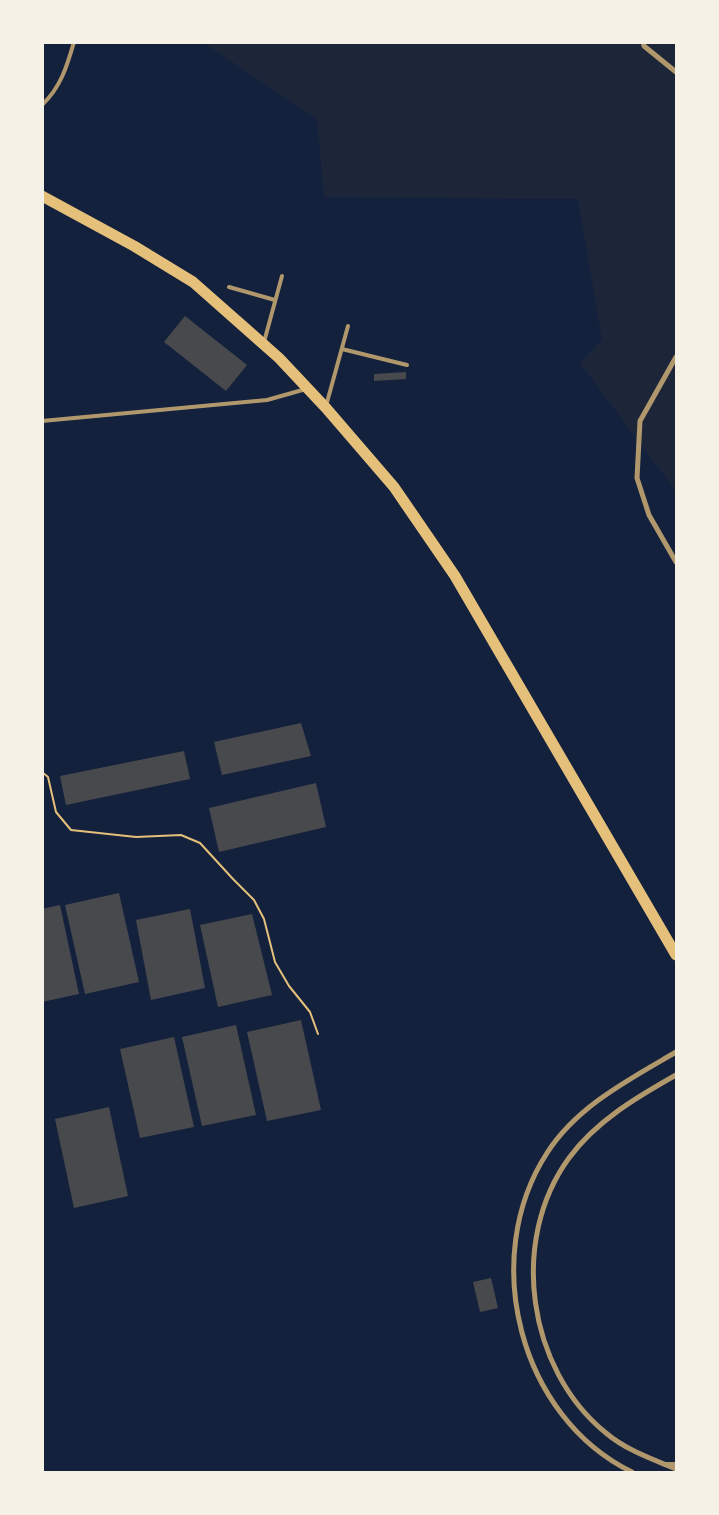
<svg xmlns="http://www.w3.org/2000/svg" width="719" height="1515" font-family="'Golos Text',sans-serif">
<style>
.green{fill:#1d2539}
.building{fill:#48494c}
.lines{fill:none;stroke-linecap:round;stroke-linejoin:round}
.path{stroke:#e5c07b;stroke-width:2}
.service{stroke:#b1986c;stroke-width:4}
.minor{stroke:#b1986c;stroke-width:5}
.primary{stroke:#e5c07b;stroke-width:11}
</style>
<rect width="100%" height="100%" fill="#14213d"/>
<!-- green -->
<polygon class="green" points="204,43 676,43 676,491 580,363 602,340 578,199 324,197 317,119"/>
<!-- building -->
<g class="building">
<polygon points="185,316 247,365 226,391 164,342"/>
<polygon points="406,372 406,379 374,381 374,374"/>
<polygon points="301,723 311,756 222,775 214,742"/>
<polygon points="184,751 190,779 66,805 60,776"/>
<polygon points="316,783 326,827 219,852 209,808"/>
<polygon points="119,893 139,982 85,994 65,905"/>
<polygon points="60,905 79,994 42,1002 42,909"/>
<polygon points="190,909 205,988 151,1000 136,920"/>
<polygon points="252,914 272,995 218,1007 200,925"/>
<polygon points="301,1020 321,1110 267,1121 247,1032"/>
<polygon points="236,1025 256,1115 202,1126 182,1037"/>
<polygon points="174,1037 194,1127 140,1138 120,1049"/>
<polygon points="109,1107 128,1196 74,1208 55,1119"/>
<polygon points="491,1278 498,1308 480,1312 473,1282"/>
</g>
<g class="lines">
<!-- path -->
<polyline class="path" points="42,772 48,777 56,812 71,830 136,837 181,835 200,843 233,879 254,900 264,919 275,962 289,986 310,1012 318,1034"/>
<!-- service -->
<g class="service">
<path d="M42,105C61,87 67,66 74,42"/>
<polyline points="229,287 275,300"/>
<polyline points="264,342 282,276"/>
<polyline points="342,349 407,365"/>
<polyline points="326,406 348,326"/>
<polyline points="42,421 267,400 306,389"/>
<polyline points="666,1464 676,1464"/>
</g>
<!-- minor -->
<g class="minor">
<polyline points="643,42 644,46 676,72"/>
<polyline points="676,357 640,421 637,478 649,515 676,562"/>
<path d="M676,1075C637,1097 596,1121 569,1158C509,1240 527,1369 606,1433C626,1450 652,1459 676,1469"/>
<path d="M632,1472C519,1417 479,1258 547,1153C577,1106 630,1079 676,1052"/>
</g>
<!-- primary -->
<polyline class="primary" points="42,196 134,246 193,282 279,358 326,408 394,487 455,576 676,955"/>
</g>
<!-- border -->
<rect width="719" height="1515" fill="none" stroke="#f6f1e7" stroke-width="88"/>
</svg>
